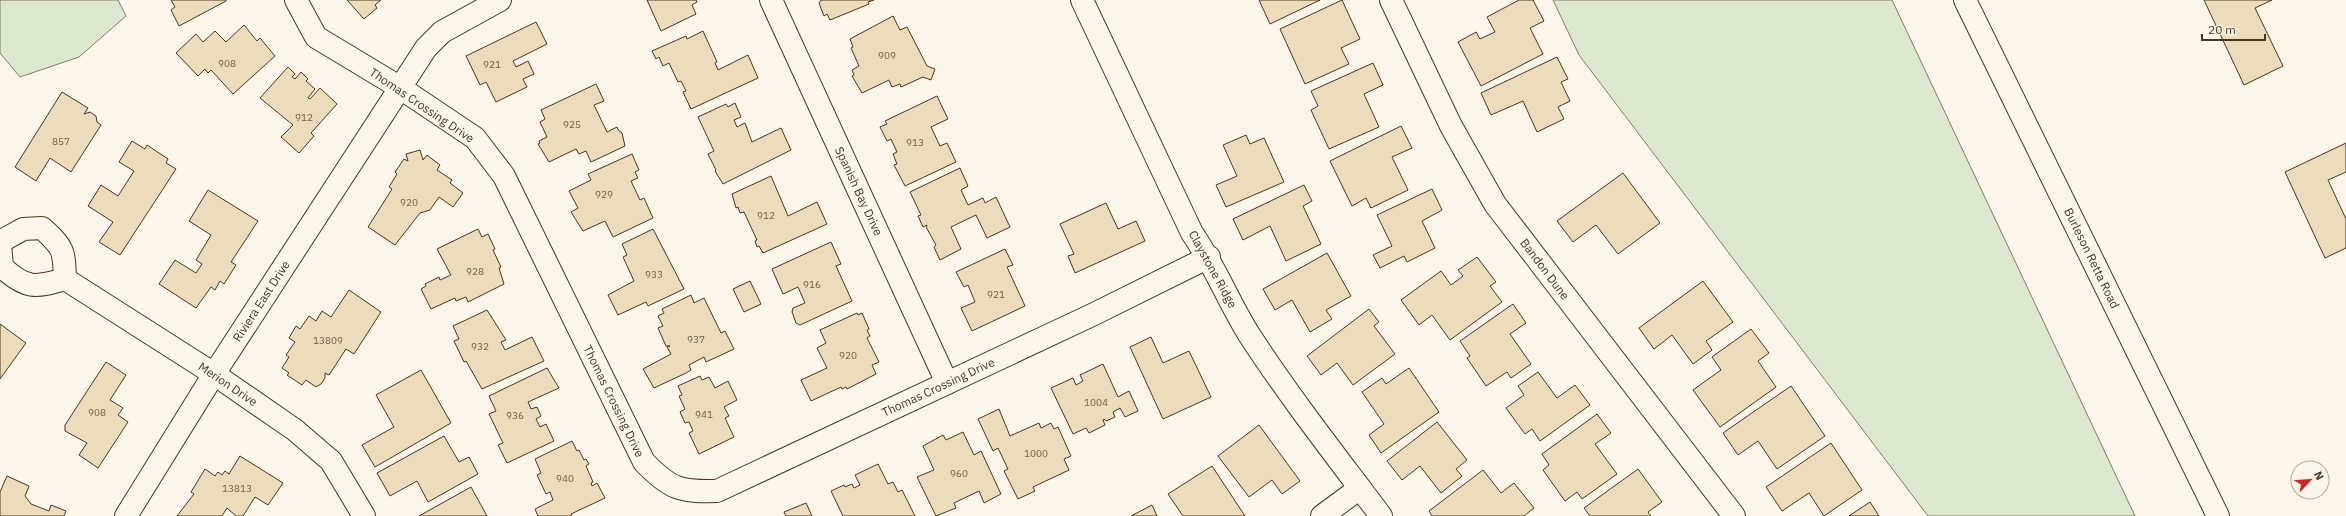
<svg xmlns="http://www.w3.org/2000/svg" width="2346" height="516" font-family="'IBM Plex Sans',sans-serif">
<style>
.green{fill:#dce7d0;stroke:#887966}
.building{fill:#ecdcbc;stroke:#4a3520}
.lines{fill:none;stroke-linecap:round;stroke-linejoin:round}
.minor-casing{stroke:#4a3520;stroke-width:24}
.minor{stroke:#fbf6e9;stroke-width:22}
.labels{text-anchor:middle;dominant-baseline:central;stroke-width:3;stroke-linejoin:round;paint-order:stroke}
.number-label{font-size:10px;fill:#725f47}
.street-label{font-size:12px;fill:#4a3520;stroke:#fbf6e9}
</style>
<rect width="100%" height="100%" fill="#fbf6e9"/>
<!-- green -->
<g class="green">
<polygon points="0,0 118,0 126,16 79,57 20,77 0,53"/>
<polygon points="1553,0 1892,0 2135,516 1928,516 1579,55"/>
</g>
<!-- building -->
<g class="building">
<polygon points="171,0 226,0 226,1 179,26 171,10 175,7"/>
<polygon points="347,0 381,0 375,5 377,8 364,19"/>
<polygon points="647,0 696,0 697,2 692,5 696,14 661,31"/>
<polygon points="821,0 874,0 868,2 869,4 830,20 827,14 824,16 819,3"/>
<polygon points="1259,0 1320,0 1270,24"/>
<polygon points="1342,0 1360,39 1341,48 1349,64 1305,84 1280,29"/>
<polygon points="1519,0 1533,0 1544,21 1530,28 1543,54 1481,86 1458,42 1476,32 1480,39 1495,32 1487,17"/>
<polygon points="2204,0 2272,0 2255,8 2283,66 2244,85"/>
<polygon points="893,16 900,30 907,27 927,66 935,69 931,80 923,77 901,87 900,84 892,87 889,80 862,93 852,76 854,75 852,70 859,66 851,48 853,47 850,39"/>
<polygon points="536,22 547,44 513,61 516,67 528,61 534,74 523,79 527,87 496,102 486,82 480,85 466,56"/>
<polygon points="244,25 257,41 260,38 275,56 233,94 211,70 208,73 205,69 198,76 176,53 196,34 203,42 215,31 226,42"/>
<polygon points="703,31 717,62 715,63 718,70 748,55 758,78 691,109 683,92 686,91 681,81 678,82 669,63 663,66 659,57 656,59 652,51 686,36 687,39"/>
<polygon points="1557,57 1568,79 1561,82 1570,101 1558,107 1564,119 1537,132 1523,101 1491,115 1481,93"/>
<polygon points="1373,63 1383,85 1364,94 1379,127 1329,149 1311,110 1318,106 1311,91"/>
<polygon points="288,67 295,74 292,77 295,79 301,72 308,79 306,81 315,89 308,98 310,99 320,88 337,104 311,133 314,136 299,153 281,137 293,125 260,98"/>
<polygon points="596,84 604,101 594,105 607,132 617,127 619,131 622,133 625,146 591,162 586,151 579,154 576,149 549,162 538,144 540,143 539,141 547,137 540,122 545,119 541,110"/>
<polygon points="62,92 88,108 84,114 90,112 96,116 97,122 101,125 71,172 50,158 36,181 15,167"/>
<polygon points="937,96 948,119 931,127 940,146 947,143 956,162 905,186 894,165 897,164 893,154 897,152 891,139 887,141 880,127 887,124 885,121"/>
<polygon points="735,103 741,117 734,120 737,127 745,123 752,142 781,128 791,150 723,184 715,171 716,170 708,154 714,151 698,117 726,104 728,107"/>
<polygon points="1401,126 1412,148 1392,157 1408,190 1371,208 1366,198 1352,206 1330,161"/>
<polygon points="1246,135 1250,144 1264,138 1284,182 1226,207 1216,185 1237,176 1223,145"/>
<polygon points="132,141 145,149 147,145 168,159 166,163 176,169 120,255 99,242 113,222 88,206 101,185 118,196 134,171 119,162"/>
<polygon points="2346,143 2346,172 2328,180 2346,219 2346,248 2325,258 2285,172"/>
<polygon points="420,150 423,160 427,155 440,165 437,170 452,180 450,183 463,193 453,207 439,197 430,210 420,213 395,245 368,227 392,189 389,187 397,174 395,172 404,159 408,161 406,154"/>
<polygon points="632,154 639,170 635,172 638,178 631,181 640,200 644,198 653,218 613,237 605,221 583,231 571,212 578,208 569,191 591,180 588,174"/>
<polygon points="960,168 968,186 961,190 968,205 983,198 985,203 996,197 1010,227 987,238 976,215 951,227 961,249 940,260 934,247 936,245 926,227 927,225 923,227 918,216 921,215 910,192"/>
<polygon points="1623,173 1660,223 1618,254 1596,225 1573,242 1557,221"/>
<polygon points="771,176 788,216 817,202 827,224 763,253 759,246 757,247 755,241 757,240 744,212 740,213 738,207 736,208 732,194"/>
<polygon points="1304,185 1312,201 1303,206 1321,244 1286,261 1270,226 1243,240 1233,219"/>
<polygon points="1432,189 1442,210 1422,221 1435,248 1407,262 1404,256 1380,268 1373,255 1392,246 1377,215"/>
<polygon points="208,190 258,221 231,262 236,265 224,284 220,281 215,290 211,287 196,308 159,284 175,260 196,273 202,264 196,260 211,235 189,221"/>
<polygon points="1106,203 1118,229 1136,221 1145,241 1075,273 1068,256 1074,254 1060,224"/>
<polygon points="478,229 482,237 488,234 495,249 493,250 501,267 499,268 504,284 468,302 466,297 456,301 455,298 431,309 421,289 426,286 425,284 439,277 440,280 451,275 437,249"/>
<polygon points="653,229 684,289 648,306 646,302 618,315 608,295 634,281 623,257 627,255 622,244"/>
<polygon points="831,242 841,264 836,266 852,301 800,325 796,323 792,312 793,308 805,303 798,287 783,294 772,269"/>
<polygon points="1005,249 1013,265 1007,267 1025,306 972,331 961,308 975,302 968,285 964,287 956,272"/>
<polygon points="1327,253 1351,296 1326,310 1332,319 1310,332 1292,300 1275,310 1263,289"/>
<polygon points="1477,257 1496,282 1490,286 1502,302 1450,340 1432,315 1419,325 1401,300 1441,271 1451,285 1463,276 1458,270"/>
<polygon points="750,281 761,304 744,312 733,289"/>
<polygon points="1703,281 1733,322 1706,341 1712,350 1693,364 1672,335 1654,349 1639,328"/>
<polygon points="349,290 381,312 354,354 346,349 329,375 325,373 325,378 321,384 316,387 306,380 302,385 287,375 289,373 282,368 289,357 286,355 295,342 289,338 296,326 300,329 309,316 316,321 322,311 331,317"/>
<polygon points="691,295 694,303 704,298 721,333 725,331 734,349 706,362 704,357 689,365 691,370 686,373 654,388 643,369 671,354 667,347 670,346 666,346 658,328 663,326 658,316 664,313 662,309"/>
<polygon points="1513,304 1526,323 1510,334 1531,364 1511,378 1507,372 1486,386 1467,358 1470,356 1460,341"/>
<polygon points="1369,309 1379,322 1374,326 1395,354 1353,385 1337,363 1321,375 1307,356"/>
<polygon points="487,310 506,340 501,342 505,350 532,337 544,361 482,389 466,361 464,362 454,341 459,339 453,326"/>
<polygon points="857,313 858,315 862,313 869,329 867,330 870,336 867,338 879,362 872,365 876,374 847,389 846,387 842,389 841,387 811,401 801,380 827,368 817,348 826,343 820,330"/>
<polygon points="0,324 26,343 0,379"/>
<polygon points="1751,329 1769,353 1758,361 1776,387 1720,427 1693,390 1721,370 1712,357"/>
<polygon points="1151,337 1163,363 1189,351 1211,397 1163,419 1130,347"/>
<polygon points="106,362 126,375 110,400 123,408 118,415 128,422 98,468 79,455 87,443 65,431 65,425"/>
<polygon points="1103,364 1118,397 1129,391 1138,411 1125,417 1120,408 1113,412 1115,417 1106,421 1104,419 1103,420 1105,425 1089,433 1086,428 1073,434 1051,388 1073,378 1076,385 1083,381 1080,375"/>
<polygon points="547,368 559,388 528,402 531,409 537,407 541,416 536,419 540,427 546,424 554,441 507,463 498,445 503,443 489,414 496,411 489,396"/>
<polygon points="1409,368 1439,412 1381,453 1369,435 1384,424 1362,392 1382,378 1386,384"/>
<polygon points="421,370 451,423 375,467 362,445 394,427 376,395"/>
<polygon points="1538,372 1557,398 1575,385 1590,405 1540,441 1532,429 1525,434 1506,408 1524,395 1518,386"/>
<polygon points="700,376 702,380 709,377 715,388 728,381 737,400 724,407 729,416 725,418 734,437 699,454 689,433 693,431 689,422 685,423 680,412 685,409 679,396 682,395 678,386"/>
<polygon points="1791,386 1825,436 1777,469 1758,441 1738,455 1723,433"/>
<polygon points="999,409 1010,436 1039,423 1041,428 1051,423 1054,429 1058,427 1071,456 1064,459 1069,470 1033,487 1035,491 1018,499 1004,471 1008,469 998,448 993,451 978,419"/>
<polygon points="1597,414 1611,433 1595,444 1617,474 1582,499 1577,492 1565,501 1543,470 1549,465 1542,454"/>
<polygon points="1437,422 1467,460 1456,469 1462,476 1441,493 1420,466 1402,480 1387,461"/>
<polygon points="1259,425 1300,481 1282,494 1272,480 1249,497 1218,456"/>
<polygon points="963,432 974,455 981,451 1001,494 984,503 979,491 954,503 956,508 936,516 917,477 934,470 923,446 943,435 946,440"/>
<polygon points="444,436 459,462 469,457 478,474 428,502 417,481 390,496 377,473"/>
<polygon points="572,441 577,451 579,450 584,460 586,459 589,464 586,466 593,482 591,483 592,486 597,483 605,498 571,514 572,516 538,516 535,509 553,500 550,492 546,494 537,475 541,473 535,459"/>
<polygon points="1831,443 1862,490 1824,516 1809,493 1782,511 1766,487"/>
<polygon points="240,456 283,483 268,505 255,497 243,516 236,516 227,508 222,516 177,516 194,494 191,492 205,469 215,476 218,472 222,475 225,471 229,474"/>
<polygon points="878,464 888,484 893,482 898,492 902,490 915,516 843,516 831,491 844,485 845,487 852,484 854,488 860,485 855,475"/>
<polygon points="1212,466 1245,516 1183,516 1168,494"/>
<polygon points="1638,469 1662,502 1648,512 1651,516 1590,516 1584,508"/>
<polygon points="1483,470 1501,493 1514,483 1534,508 1524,516 1432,516 1429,511"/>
<polygon points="7,476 29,486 25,496 31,504 49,511 51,505 66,511 64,516 0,516 0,492"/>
<polygon points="471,487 487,516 419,516"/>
<polygon points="1870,502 1879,516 1849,516"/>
<polygon points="806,503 812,516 786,516 784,512"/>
<polygon points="1152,505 1157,516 1131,516"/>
</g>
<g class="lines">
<!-- minor casing -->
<g class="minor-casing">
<g id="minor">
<path d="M296,0L316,37L399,87L475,138L504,176L644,462C670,489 680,492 717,491L1092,315L1209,257"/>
<polyline points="771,0 947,383"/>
<path d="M1082,0L1192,233C1215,266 1229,303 1250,336C1291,399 1336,456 1381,516"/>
<polyline points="1391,0 1451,126 1495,204 1734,516"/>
<polyline points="1965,0 2218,516"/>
<path d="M0,242L23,229L42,228C64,248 64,250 65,279"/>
<path d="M0,244L2,267C26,289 35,288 65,279L214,374L295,430L331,461L364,516"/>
<polyline points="126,516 214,374 426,48 442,32 500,0"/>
<polyline points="1322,516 1360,488"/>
</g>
</g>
<!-- minor -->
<use href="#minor" class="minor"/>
</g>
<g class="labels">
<!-- number labels -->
<g class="number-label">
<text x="887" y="55">909</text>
<text x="227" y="63">908</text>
<text x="492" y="64">921</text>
<text x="304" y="117">912</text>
<text x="572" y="124">925</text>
<text x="61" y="141">857</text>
<text x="915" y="142">913</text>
<text x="604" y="194">929</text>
<text x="409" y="202">920</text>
<text x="766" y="215">912</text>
<text x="475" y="271">928</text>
<text x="654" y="274">933</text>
<text x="812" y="284">916</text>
<text x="996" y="294">921</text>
<text x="696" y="339">937</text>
<text x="328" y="340">13809</text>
<text x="480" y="346">932</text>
<text x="848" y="355">920</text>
<text x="1096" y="402">1004</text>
<text x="97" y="412">908</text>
<text x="704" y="414">941</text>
<text x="515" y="415">936</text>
<text x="1036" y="453">1000</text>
<text x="959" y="473">960</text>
<text x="565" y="478">940</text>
<text x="237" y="488">13813</text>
</g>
<!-- street labels -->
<g class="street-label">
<text transform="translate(422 105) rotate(34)">Thomas Crossing Drive</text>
<text transform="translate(859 191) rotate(65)">Spanish Bay Drive</text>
<text transform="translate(2092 258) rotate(64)">Burleson Retta Road</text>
<text transform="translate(1213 269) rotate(61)">Claystone Ridge</text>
<text transform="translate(1545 269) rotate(53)">Bandon Dune</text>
<text transform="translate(261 301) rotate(-57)">Riviera East Drive</text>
<text transform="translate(228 384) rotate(34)">Merion Drive</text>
<text transform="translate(938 387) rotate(-25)">Thomas Crossing Drive</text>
<text transform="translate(614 401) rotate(64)">Thomas Crossing Drive</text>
</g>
</g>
<!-- north arrow -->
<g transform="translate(2310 480) rotate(64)"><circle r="19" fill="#fbf6e9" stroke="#b4a999"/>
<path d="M0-3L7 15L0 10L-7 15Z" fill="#c62828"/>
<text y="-6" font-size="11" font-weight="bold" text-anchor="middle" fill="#4a3520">N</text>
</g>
<!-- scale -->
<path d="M2202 34v6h63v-6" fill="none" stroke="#4a3520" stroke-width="2"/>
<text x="2208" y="34" font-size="12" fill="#4a3520" stroke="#fbf6e9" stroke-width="3" paint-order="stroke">20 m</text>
</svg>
